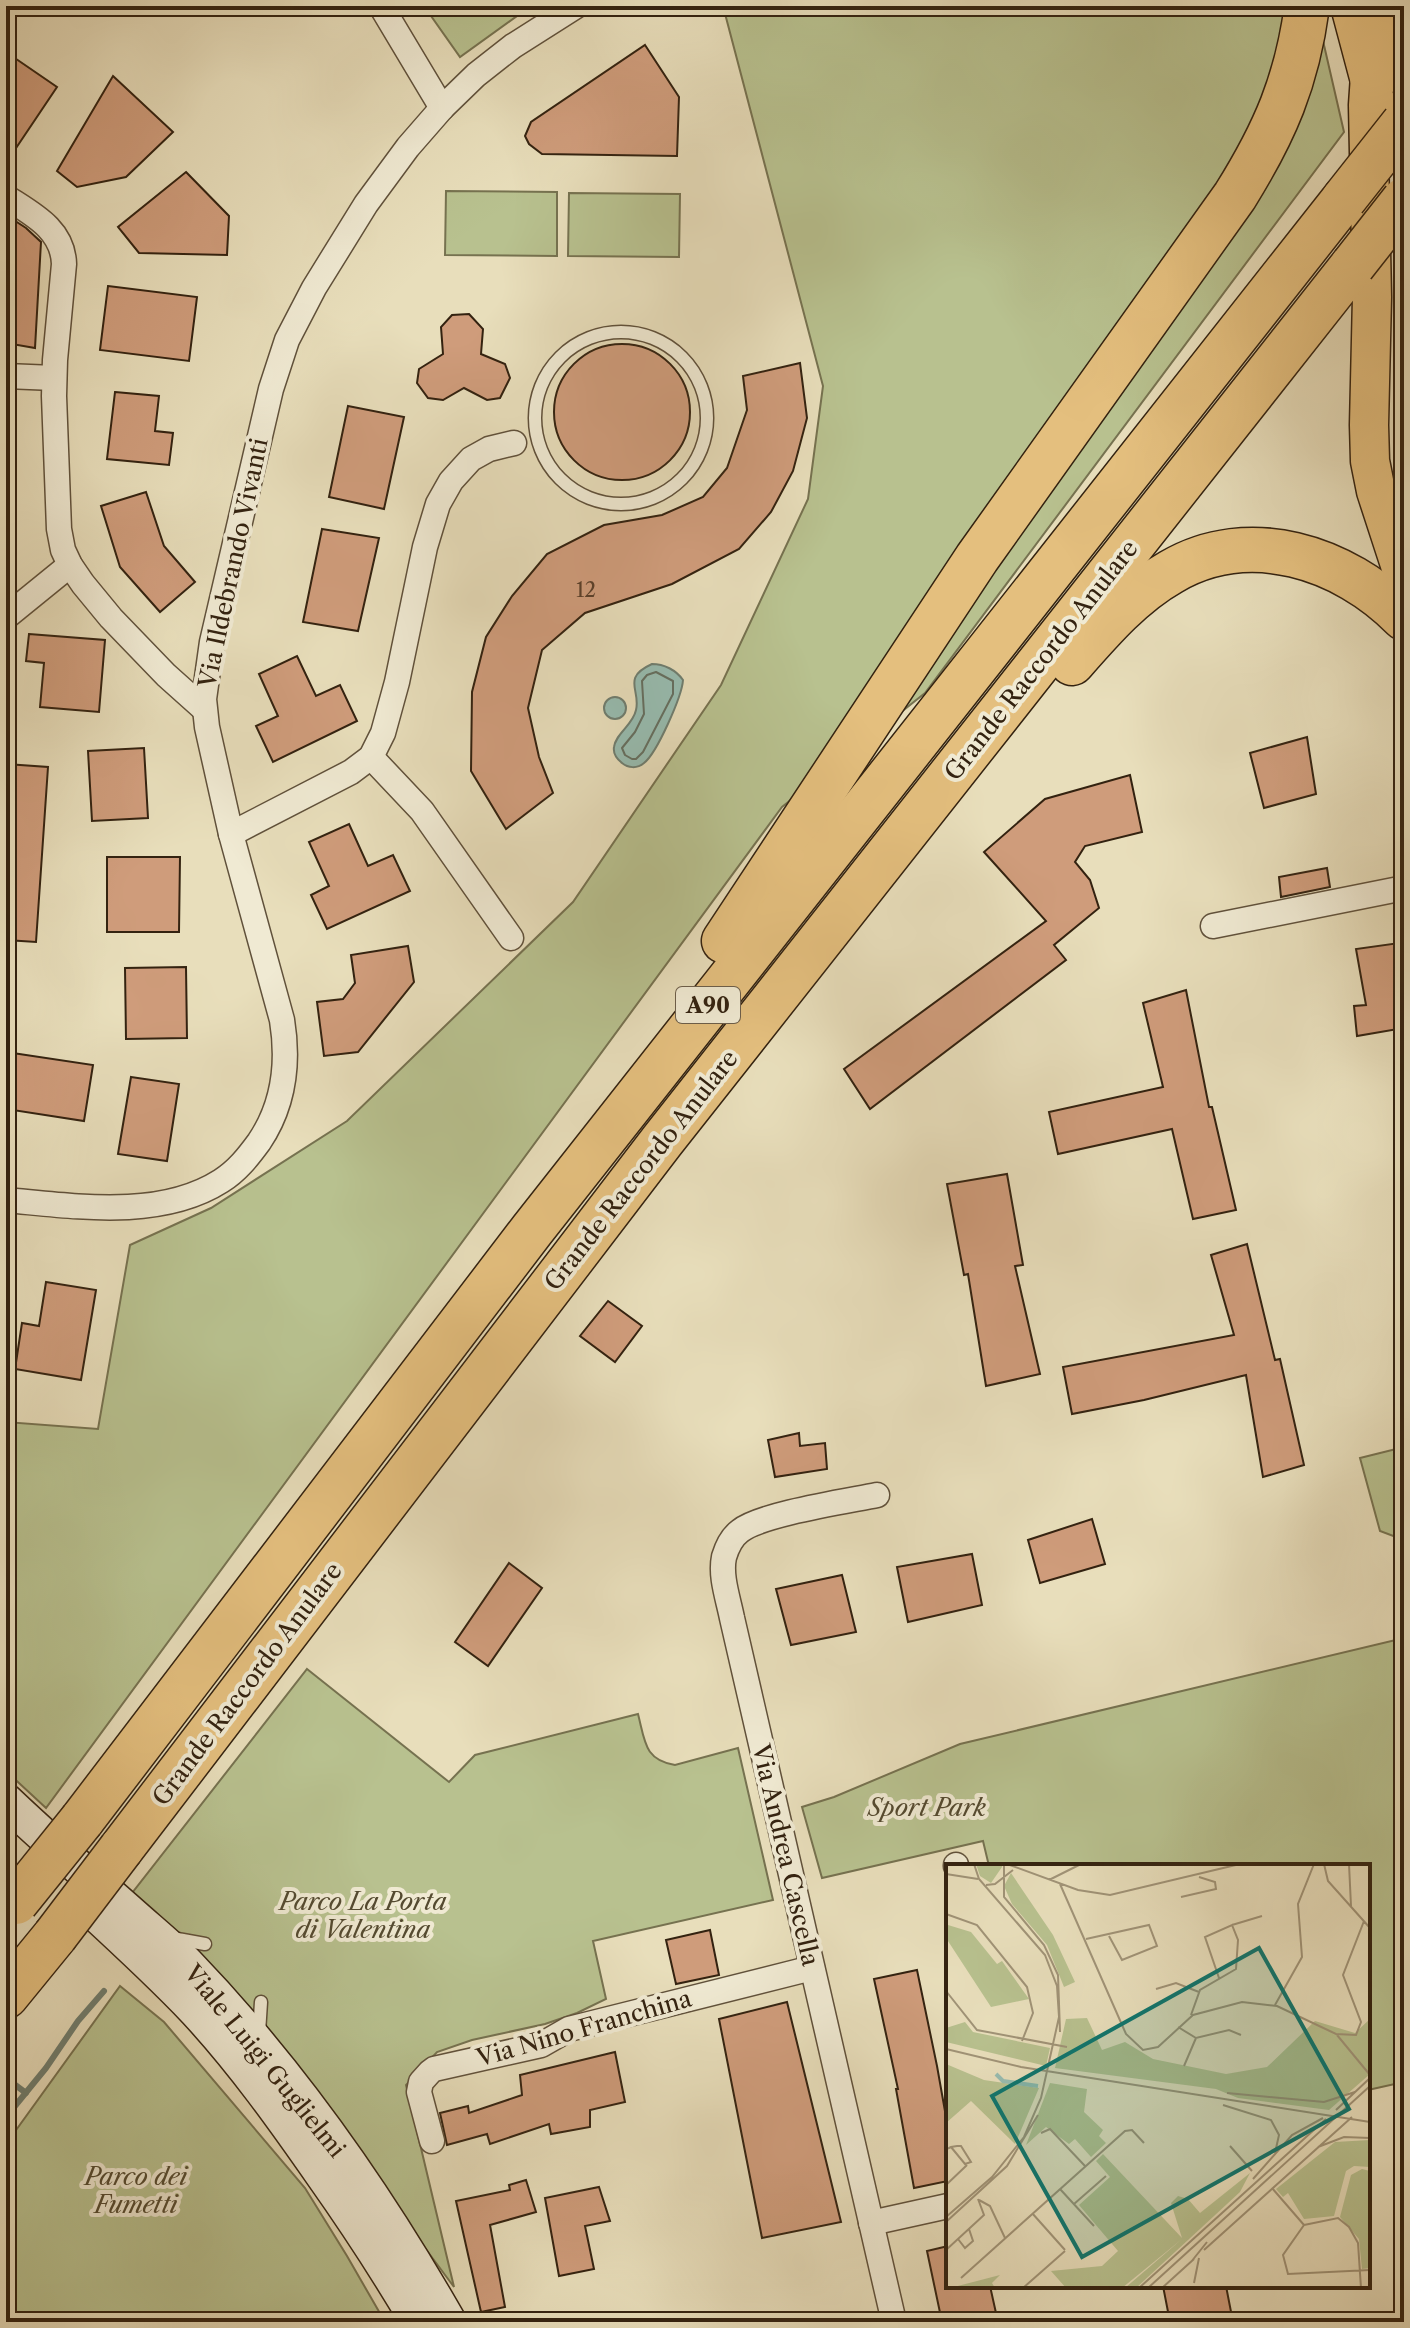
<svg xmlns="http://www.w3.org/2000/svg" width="1410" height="2328" font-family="'Libre Caslon Text',serif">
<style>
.green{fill:#b8c18f;stroke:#767250;stroke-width:2}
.water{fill:#97bcb0;stroke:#6f7e70;stroke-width:2}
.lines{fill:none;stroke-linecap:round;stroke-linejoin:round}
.shore{stroke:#656f60;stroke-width:2}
.stream{stroke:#6f7e70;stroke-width:6}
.building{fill:#cf9c7b;stroke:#332210;stroke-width:2}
.lane-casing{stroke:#60513b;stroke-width:15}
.street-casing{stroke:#60513b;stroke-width:27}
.secondary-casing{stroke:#332210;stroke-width:37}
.primary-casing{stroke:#332210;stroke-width:41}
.highway-casing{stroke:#332210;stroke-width:47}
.lane{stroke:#f0ead3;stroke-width:12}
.street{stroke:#f0ead3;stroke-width:24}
.secondary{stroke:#f0ead3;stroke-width:34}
.primary{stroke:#e4bf7e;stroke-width:38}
.highway{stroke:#e4bf7e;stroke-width:44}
.highway-bridge-casing{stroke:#332210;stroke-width:47;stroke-linecap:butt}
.highway-bridge{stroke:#e4bf7e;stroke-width:44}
.labels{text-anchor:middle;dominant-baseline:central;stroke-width:8;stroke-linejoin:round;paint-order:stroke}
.number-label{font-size:20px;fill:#5a402b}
.shield{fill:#f0ead3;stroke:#6c5e4a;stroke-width:2}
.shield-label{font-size:22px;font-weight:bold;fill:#332210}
.street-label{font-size:24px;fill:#332210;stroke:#f0ead3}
.park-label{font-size:24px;font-style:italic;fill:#544a30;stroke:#f0ead3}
.inset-river{fill:none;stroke:#97bcb0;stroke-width:4}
.inset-road{fill:none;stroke:#a09377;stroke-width:2}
.view{fill:#0f766e;fill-opacity:0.15;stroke:#0f766e;stroke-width:4}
.inset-edge{fill:none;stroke:#332210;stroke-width:4}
</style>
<rect width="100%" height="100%" fill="#e8debb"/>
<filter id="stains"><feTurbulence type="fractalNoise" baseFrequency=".0025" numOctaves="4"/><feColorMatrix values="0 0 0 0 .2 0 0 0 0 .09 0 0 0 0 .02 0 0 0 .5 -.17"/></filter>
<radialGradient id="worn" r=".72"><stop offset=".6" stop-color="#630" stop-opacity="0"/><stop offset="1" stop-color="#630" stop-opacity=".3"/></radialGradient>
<!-- green -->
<g class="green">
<polygon points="424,6 531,6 460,57"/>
<polygon points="723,6 1315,6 1344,132 925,693 782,807 46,1808 6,1771 6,1422 98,1429 130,1245 211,1208 347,1121 573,902 721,685 808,499 823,386"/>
<polygon points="446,191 557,192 557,256 445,255"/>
<polygon points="569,193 680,194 679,257 568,256"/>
<polygon points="1404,1447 1404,1540 1380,1531 1360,1458"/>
<polygon points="1404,1638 1404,2082 1368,2090 1368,1866 989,1866 983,1841 822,1878 802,1807 834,1797 960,1744"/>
<path d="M307,1669L449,1782L475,1755L638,1714C645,1741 644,1760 675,1765L738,1748L773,1900L593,1941L606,1999L577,2013L545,2024L472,2040L437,2052L406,2085L454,2287L302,2083L129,1897Z"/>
<polygon points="120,1986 164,2022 305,2188 347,2256 385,2322 6,2322 6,2144"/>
</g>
<!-- water -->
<g class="water">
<path d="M652,664C664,664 676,670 683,680C682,696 657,753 644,763C637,769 628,768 622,763C617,759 613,753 614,747C616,733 633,725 636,710C641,690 621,678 652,664Z"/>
<circle cx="615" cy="708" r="11"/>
</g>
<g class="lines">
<!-- shore -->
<polygon class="shore" points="656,672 673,681 673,694 643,752 636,759 632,759 625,755 622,748 635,732 644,714 642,681 647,675"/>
<!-- stream -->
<g class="stream">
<polyline points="6,2078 26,2093"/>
<polyline points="6,2117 46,2068 78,2021 104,1991"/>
</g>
</g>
<!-- building -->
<g class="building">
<polygon points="645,45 679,97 677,156 542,154 529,144 525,136 531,122"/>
<polygon points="6,52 57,87 6,163"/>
<polygon points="113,76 173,132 126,177 77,187 57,171"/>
<polygon points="186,172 229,216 227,255 139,253 118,227"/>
<polygon points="6,215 26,228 41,242 35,348 6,343"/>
<polygon points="108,286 197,297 189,361 100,350"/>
<polygon points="469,314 483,329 481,354 505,364 510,378 500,398 487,400 464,388 443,400 428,398 417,383 419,369 443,354 441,327 452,315"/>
<circle cx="622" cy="412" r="68"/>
<polygon points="800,363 807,418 793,471 771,512 739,549 672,584 585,613 542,650 528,708 539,757 553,793 506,829 471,771 472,692 486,637 512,596 547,554 604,525 662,515 703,497 727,468 747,410 743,376"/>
<polygon points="115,392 159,396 155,431 173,433 169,465 107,459"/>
<polygon points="348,406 404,417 384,509 329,497"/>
<polygon points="146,492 164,546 195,582 160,612 120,567 101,506"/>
<polygon points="322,529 379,538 358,631 303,622"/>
<polygon points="29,634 105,640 99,712 40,707 44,663 26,661"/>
<polygon points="297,656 316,696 340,685 357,721 273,762 256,726 278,716 259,674"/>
<polygon points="1307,737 1316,794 1264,808 1250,753"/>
<polygon points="144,748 148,818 92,821 88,751"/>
<polygon points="6,764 48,767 36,942 6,940"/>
<polygon points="1130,775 1142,832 1085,846 1075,862 1090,880 1099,908 1054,945 1066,960 870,1109 844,1069 1046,921 984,852 1045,799"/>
<polygon points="349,824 368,866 393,855 410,891 327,929 311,895 329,886 309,842"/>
<polygon points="107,857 180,857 179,932 107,932"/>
<polygon points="1327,868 1330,887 1281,897 1279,877"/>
<polygon points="1399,943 1404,965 1404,1028 1357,1036 1354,1006 1366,1005 1356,949"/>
<polygon points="408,946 414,982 358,1052 324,1056 317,1002 343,999 355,983 351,955"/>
<polygon points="186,967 187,1038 126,1039 125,968"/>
<polygon points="1186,990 1209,1107 1212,1107 1236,1210 1193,1219 1172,1129 1058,1154 1049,1112 1163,1087 1143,1003"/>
<polygon points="6,1052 93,1065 84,1121 6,1109"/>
<polygon points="131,1077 179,1084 167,1161 118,1154"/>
<polygon points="1007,1174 1023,1265 1015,1266 1040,1374 986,1386 968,1274 964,1275 947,1184"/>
<polygon points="1247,1244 1275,1360 1280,1359 1304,1465 1263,1477 1246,1375 1144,1400 1072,1414 1063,1367 1234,1335 1211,1255"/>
<polygon points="46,1282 96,1290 81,1380 15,1369 22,1323 39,1326"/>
<polygon points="608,1301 642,1326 615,1362 580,1336"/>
<polygon points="799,1433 800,1446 825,1443 827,1469 775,1477 768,1440"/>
<polygon points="1092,1519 1105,1564 1040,1583 1028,1540"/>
<polygon points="972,1554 982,1605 908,1622 897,1567"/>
<polygon points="509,1563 542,1588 488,1666 455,1642"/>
<polygon points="842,1575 856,1632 791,1645 776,1589"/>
<polygon points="710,1930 719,1975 676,1984 666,1940"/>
<polygon points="917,1970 937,2066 948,2128 948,2181 914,2188 896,2089 898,2089 874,1979"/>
<polygon points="787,2002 841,2222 762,2238 719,2019"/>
<polygon points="615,2052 625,2102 590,2110 590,2127 551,2134 549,2124 490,2144 487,2134 447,2145 440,2113 468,2106 469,2113 522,2095 520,2075"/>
<polygon points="526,2180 536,2212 490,2225 505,2307 481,2312 456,2201 510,2190 509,2185"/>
<polygon points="599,2187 610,2221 585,2226 594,2269 559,2276 545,2198"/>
<polygon points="948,2246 948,2286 990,2286 998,2322 942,2322 927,2251"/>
<polygon points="1163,2286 1226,2286 1233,2322 1170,2322"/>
</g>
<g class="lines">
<!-- lane casing -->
<g class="lane-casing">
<g id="lane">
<circle cx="621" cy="418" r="86"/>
<polyline points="172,1938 205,1944"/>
<polyline points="259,2033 261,2002"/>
</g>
</g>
<!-- street casing -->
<g class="street-casing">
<g id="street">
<polyline points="381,6 442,108"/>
<path d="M6,197C32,214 63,229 64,264L55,360L54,396L59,529L63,550L70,565L83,584L111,618L166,675L204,709"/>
<polyline points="6,376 54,378"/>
<polyline points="6,617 70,565"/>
<polyline points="371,757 422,811 511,938"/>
<polyline points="231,834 351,772 371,757 383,733 397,682 425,547 438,504 451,481 471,459 489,449 514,443"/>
<polyline points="1213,926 1404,888"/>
<path d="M6,1200C74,1206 160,1220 221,1181C237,1171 248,1157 259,1142C284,1105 289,1063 282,1020L231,834L207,727L204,699L212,642L271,389L287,340L314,288L366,204L408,147L442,108L476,75L513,46L576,6"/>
<path d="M877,1495C848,1501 761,1514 740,1531C732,1537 727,1547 724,1557C720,1576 728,1598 732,1618L894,2322"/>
<polyline points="956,1865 956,1866"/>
<polyline points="432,2141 419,2092 421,2082 430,2072 434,2069 541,2045 569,2029 812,1968"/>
<polyline points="871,2223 948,2206"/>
</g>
</g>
<!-- secondary casing -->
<g class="secondary-casing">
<g id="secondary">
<path d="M6,1801C46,1839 87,1875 128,1911C148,1929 169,1946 187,1964C290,2071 376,2194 449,2322"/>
<path d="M87,1906C124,1940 161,1974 196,2011C243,2062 283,2118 322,2174C356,2222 388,2271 418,2322"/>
</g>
</g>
<!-- primary casing -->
<g class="primary-casing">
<g id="primary">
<polyline points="1350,6 1375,100"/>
<polyline points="1370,76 1368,105 1372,297 1369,425 1370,461 1376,491 1404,577"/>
</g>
</g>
<!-- highway casing -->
<g class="highway-casing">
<g id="highway">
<polyline points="1388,6 1404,73"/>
<path d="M1072,663C1101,630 1132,594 1171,572C1249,526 1344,557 1404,618"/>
<path d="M724,941L977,558L1235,196C1275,132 1297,81 1307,6"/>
<polyline points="82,1820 532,1230 1344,199"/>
<polyline points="121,1849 662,1141 1353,265"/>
<polyline points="6,1996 55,1936"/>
</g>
</g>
<!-- lane -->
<use href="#lane" class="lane"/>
<!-- street -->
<use href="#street" class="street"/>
<!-- secondary -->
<use href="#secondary" class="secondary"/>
<!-- primary -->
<use href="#primary" class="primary"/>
<!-- highway -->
<use href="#highway" class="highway"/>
<!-- highway-bridge casing -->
<g class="highway-bridge-casing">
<g id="highway-bridge">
<polyline points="1344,199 1404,123"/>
<polyline points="1353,265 1404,200"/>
<polyline points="16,1902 82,1820"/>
<polyline points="55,1936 121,1849"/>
</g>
</g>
<!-- highway-bridge -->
<use href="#highway-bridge" class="highway-bridge"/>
</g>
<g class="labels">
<!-- number labels -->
<g class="number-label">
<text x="586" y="590">12</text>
</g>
<!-- shield labels -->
<rect class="shield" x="676" y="987" width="64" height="36" rx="6"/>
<g class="shield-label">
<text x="708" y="1005">A90</text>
</g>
<!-- street labels -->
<g class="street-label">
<text transform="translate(233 563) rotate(-78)">Via Ildebrando Vivanti</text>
<text transform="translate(1041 660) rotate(-52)">Grande Raccordo Anulare</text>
<text transform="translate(641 1170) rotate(-52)">Grande Raccordo Anulare</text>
<text transform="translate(247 1684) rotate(-53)">Grande Raccordo Anulare</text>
<text transform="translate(786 1855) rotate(77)">Via Andrea Cascella</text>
<text transform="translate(584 2028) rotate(-16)">Via Nino Franchina</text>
<text transform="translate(265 2061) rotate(51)">Viale Luigi Guglielmi</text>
</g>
<!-- park labels -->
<g class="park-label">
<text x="927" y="1807">Sport Park</text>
<text x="363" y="1901">Parco La Porta<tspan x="363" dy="28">di Valentina</tspan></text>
<text x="136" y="2176">Parco dei<tspan x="136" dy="28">Fumetti</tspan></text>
</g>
</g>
<!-- overview -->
<g transform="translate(946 1864)">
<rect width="424" height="424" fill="#e8debb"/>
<path d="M30,0H56V3L45,19L34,12ZM65,9L107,71L129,118L118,123L101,81L66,40L58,22ZM2,61L25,68L51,100L56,97L83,135L45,143L0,74ZM141,154L156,186L179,178L207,195L280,210L321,203L369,157L409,169L424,155V210L383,246L292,234L270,225L109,204L120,155ZM19,158L27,168L104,184L100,202L0,178V164ZM0,200L38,216L93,224L69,280L25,237L0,259ZM104,219L141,225L138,248L157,266L153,272L160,279L145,293L129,275L123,280L100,263L80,281ZM424,276V303L408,302L400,307L388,352L358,355L342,329L337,333L330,325L389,278ZM157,290L236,374L225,339L232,332L242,335L254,349L304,309L294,328L190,424H179L236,375L176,424H120L105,407L156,402L172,387L133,341L164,313L150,297ZM416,305L424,307V404L416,405L413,375L394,353L405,311ZM54,411L46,419L49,424H4Z" fill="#b8c18f"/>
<path class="inset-river" d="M50,210L57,217L92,222"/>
<path class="inset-road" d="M58,0V33L98,81L112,111L114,168M61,0L132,26L164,31L294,0M378,0L382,17L424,64M403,0L405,42M0,10L32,15M103,16L135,0M114,20L180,170L197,186L212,183L247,151L296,138L331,142L390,170L410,171L415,158L397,111L418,57M40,21L49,20L67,6M235,33L270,25L269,18L253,13M0,50L31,61L81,123L87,149L76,177M286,61L316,52M140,75L203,61L211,82L176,96L163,72M210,125L230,119L253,128M0,127L31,166L121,183M329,141L356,93L352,40L368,0M245,151L254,126L290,105L292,76L286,61L259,73L273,114M232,163L250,174L283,166L295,171M391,171L424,211M0,185L75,203L424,258M238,202L250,174M281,229L378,238L409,228M277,241L325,256L333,271L329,289M390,246L424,214M95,269L104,265L139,302M284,282L306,307M372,283L398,273L424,274M0,285L3,284L5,283L11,282H15L25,298L19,300L5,283M307,315L346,271L377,254M0,321L21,301M326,324L358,361M114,325L148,362M33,336L44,342L59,374M128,340L160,312M86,349L119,386M0,353L46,313L78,273L95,234L113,153L111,122L99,91L33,15L28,0M0,358L61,302L92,251M358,361L337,391L342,410L424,406M358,361L392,354L403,363L412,379L415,424M12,375L19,384L27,377L23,365M0,386L38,351L32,335M258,386L406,253M245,398L261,378M15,414L179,267L186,266L198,279M248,419L253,394M77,424L119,387M193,424L380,255M202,424L424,222M216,424L248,395"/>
<path class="view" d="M313,84L403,245L136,393L46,232Z"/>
<rect width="424" height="424" class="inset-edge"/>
</g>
<!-- margin -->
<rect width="1410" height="2328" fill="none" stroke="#e8debb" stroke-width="32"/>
<rect x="8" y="8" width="1394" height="2312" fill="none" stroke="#332210" stroke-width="4"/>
<rect x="16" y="16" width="1378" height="2296" fill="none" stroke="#332210" stroke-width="2"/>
<rect width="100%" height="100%" filter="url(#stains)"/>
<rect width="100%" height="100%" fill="url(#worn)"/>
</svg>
